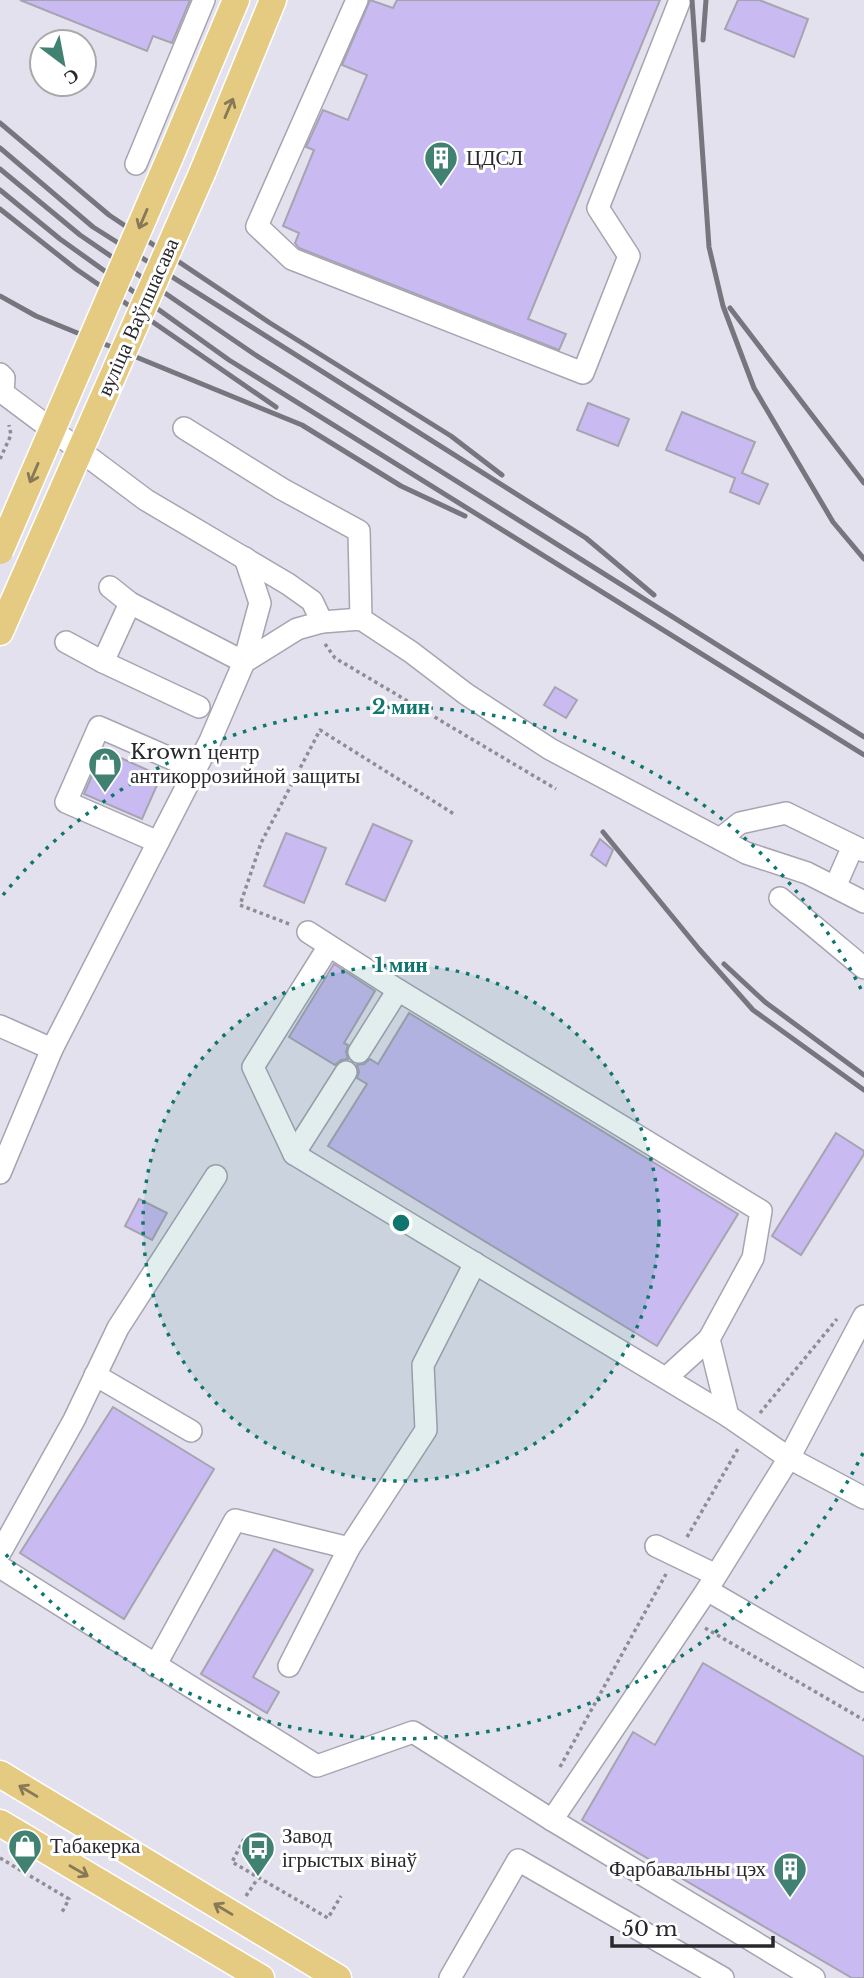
<svg xmlns="http://www.w3.org/2000/svg" width="864" height="1978" font-family="'Libre Baskerville',serif">
<style>
.building{fill:#c9bbf1;stroke:#a7a4b1;stroke-width:2}
.lines{fill:none;stroke-linecap:round;stroke-linejoin:round}
.minor-casing{stroke:#a7a4b1;stroke-width:24}
.major-casing{stroke:#fff;stroke-width:29}
.path{stroke:#8e8c95;stroke-width:3.5;stroke-dasharray:3.5 3.5;stroke-linecap:butt}
.minor{stroke:#fff;stroke-width:21}
.major{stroke:#e5ca81;stroke-width:26}
.rail{stroke:#77757e;stroke-width:5}
.major-bridge-casing{stroke:#fff;stroke-width:29;stroke-linecap:butt}
.major-bridge{stroke:#e5ca81;stroke-width:26}
.oneway{stroke:#877957}
.ring{fill:none;stroke:#0f766e;stroke-width:3.5;stroke-dasharray:3.5 7}
.labels{text-anchor:middle;dominant-baseline:central;stroke-width:6;stroke-linejoin:round;paint-order:stroke}
.poi-label{font-size:21px;fill:#29282d;stroke:#fff;text-anchor:start}
.street-label{font-size:21px;fill:#29282d;stroke:#fff}
.centre{fill:#0f766e;stroke:#fff;stroke-width:3.5}
.ring-label{font-size:21px;text-anchor:middle;font-weight:bold;fill:#0f766e;stroke:#fff;stroke-width:6;stroke-linejoin:round;paint-order:stroke}
</style>
<rect width="100%" height="100%" fill="#e4e1ee"/>
<!-- building -->
<g class="building">
<polygon points="20,0 190,0 172,43 153,36 147,51"/>
<polygon points="370,0 393,8 397,0 660,0 528,319 566,334 559,350 299,248 295,243 299,233 283,226 314,150 306,147 323,110 348,120 367,75 342,65"/>
<polygon points="738,0 759,0 808,19 794,57 725,29"/>
<polygon points="588,403 629,419 618,446 577,430"/>
<polygon points="682,412 755,442 742,473 768,484 759,504 730,492 735,478 666,450"/>
<polygon points="555,687 577,700 566,718 544,705"/>
<polygon points="103,750 161,776 142,819 84,794"/>
<polygon points="373,824 412,841 385,901 346,884"/>
<polygon points="286,833 326,848 304,903 264,886"/>
<polygon points="600,839 613,850 606,866 591,855"/>
<polygon points="334,964 375,991 344,1043 348,1045 346,1052 348,1059 341,1060 335,1065 289,1037"/>
<polygon points="409,1013 738,1214 657,1346 328,1146 367,1084 357,1078 359,1072 357,1065 364,1064 370,1059 378,1064"/>
<polygon points="836,1133 864,1151 864,1154 801,1255 772,1236"/>
<polygon points="139,1199 167,1213 152,1240 125,1226"/>
<polygon points="113,1407 214,1469 124,1619 20,1553"/>
<polygon points="274,1549 313,1570 253,1677 279,1692 267,1713 201,1674"/>
<polygon points="703,1663 864,1757 864,1978 852,1978 582,1820 633,1732 655,1745"/>
</g>
<g class="lines">
<!-- minor casing -->
<g class="minor-casing">
<g id="minor">
<polyline points="357,0 257,226 292,259 583,373 629,256 598,208 680,0"/>
<polyline points="136,164 204,0"/>
<polyline points="0,374 4,378 3,393 146,500 288,584 312,601 322,622"/>
<polyline points="184,428 282,489 359,531 361,619"/>
<polyline points="110,587 130,603 244,662 260,603 245,558"/>
<polyline points="130,603 103,662 199,707"/>
<polyline points="66,642 103,662"/>
<polyline points="720,839 740,823 786,813 864,851"/>
<polyline points="158,842 66,802 99,727 195,769"/>
<polyline points="835,887 853,846"/>
<polyline points="780,898 864,968"/>
<polyline points="308,932 398,990 761,1211 753,1258 709,1339 728,1416"/>
<polyline points="329,946 253,1067 294,1154 728,1416 789,1458 864,1498"/>
<polyline points="0,1026 52,1049 0,1173"/>
<polyline points="52,1049 210,741 244,662 297,629 322,622 361,619 411,652 466,694 550,749 746,853 807,873 864,902"/>
<polyline points="359,1052 398,990"/>
<polyline points="294,1154 346,1072"/>
<polyline points="95,1375 191,1431"/>
<polyline points="666,1378 709,1339"/>
<polyline points="656,1546 716,1575"/>
<polyline points="0,1553 74,1420 118,1328 216,1176"/>
<polyline points="0,1567 317,1766 413,1732 552,1820 814,1978"/>
<polyline points="707,1590 864,1681"/>
<polyline points="155,1666 235,1520 349,1548 426,1430 423,1365 475,1263"/>
<polyline points="289,1666 349,1548"/>
<polyline points="552,1820 707,1590 789,1458 864,1316"/>
<polyline points="450,1978 518,1860 723,1978"/>
</g>
</g>
<!-- major casing -->
<g class="major-casing">
<g id="major">
<polyline points="170,157 236,0"/>
<polyline points="203,171 273,0"/>
<polyline points="0,632 30,564"/>
<polyline points="0,1774 338,1978"/>
<polyline points="0,1823 261,1978"/>
</g>
</g>
<!-- path -->
<g class="path">
<polyline points="0,459 11,435 9,425"/>
<polyline points="325,644 335,658 556,789"/>
<polyline points="289,924 240,905 261,843 320,730 454,814"/>
<polyline points="760,1413 837,1319"/>
<polyline points="687,1537 739,1447"/>
<polyline points="705,1628 864,1720"/>
<polyline points="560,1767 666,1574"/>
<polyline points="244,1839 232,1862 328,1918 341,1896"/>
<polyline points="0,1858 69,1899 61,1914"/>
<polyline points="246,1896 258,1878"/>
</g>
<!-- minor -->
<use href="#minor" class="minor"/>
<!-- major -->
<use href="#major" class="major"/>
<!-- rail -->
<g class="rail">
<polyline points="692,0 709,247 723,306 754,388 833,522 864,559"/>
<polyline points="703,40 706,0"/>
<polyline points="0,123 109,215 270,323 451,436 502,475"/>
<polyline points="0,148 93,227 586,538 654,595"/>
<polyline points="0,169 80,235 254,354 864,737"/>
<polyline points="0,190 60,239 229,360 864,755"/>
<polyline points="0,209 76,269 276,407"/>
<polyline points="0,296 36,316 302,425 401,486 465,516"/>
<polyline points="730,308 864,483"/>
<polyline points="603,832 699,949 753,1010 864,1090"/>
<polyline points="724,964 765,1002 864,1075"/>
</g>
<!-- major-bridge casing -->
<g class="major-bridge-casing">
<g id="major-bridge">
<polyline points="0,551 170,157"/>
<polyline points="30,564 203,171"/>
</g>
</g>
<!-- major-bridge -->
<use href="#major-bridge" class="major-bridge"/>
</g>
<!-- one-way arrows -->
<defs><path id="oneway-shaft" d="M-6 0H5M1.5-3L5.5 0L1.5 3" fill="none" stroke-width="1.6" stroke-linecap="round" stroke-linejoin="round" transform="scale(1.75)"/></defs>
<g class="oneway">
<use href="#oneway-shaft" transform="translate(229 108) rotate(-67)"/>
<use href="#oneway-shaft" transform="translate(143 219) rotate(113)"/>
<use href="#oneway-shaft" transform="translate(34 473) rotate(113)"/>
<use href="#oneway-shaft" transform="translate(28 1791) rotate(-149)"/>
<use href="#oneway-shaft" transform="translate(79 1871) rotate(30)"/>
<use href="#oneway-shaft" transform="translate(223 1909) rotate(-149)"/>
</g>
<!-- distance rings -->
<circle cx="401" cy="1223" r="258" fill="#0f766e" fill-opacity=".12"/>
<g class="ring">
<circle cx="401" cy="1223" r="258"/>
<path d="M863 1453A516 516 0 0 1 3 1551M3 895A516 516 0 0 1 863 993"/>
</g>
<!-- icons -->
<defs>
<g id="building-pin" transform="scale(1.75)"><path d="M0 17L-7.5 6A9.5 9.5 0 1 1 7.5 6Z" fill="#408172" stroke="#fff"/><path d="M-4-6H4V6H1V3H-1V6H-4ZM-2.5-4.3h1.7v1.8h-1.7ZM.8-4.3h1.7v1.8H.8ZM-2.5-1h1.7V.8h-1.7ZM.8-1h1.7V.8H.8Z" fill="#fff"/></g>
<g id="shop-pin" transform="scale(1.75)"><path d="M0 17L-7.5 6A9.5 9.5 0 1 1 7.5 6Z" fill="#408172" stroke="#fff"/><path d="M-5-2.5h2.3a2.7 3.5 0 0 1 5.4 0H5L5.5 6h-11ZM-1.5-2.5h3a1.5 2.3 0 0 0-3 0Z" fill="#fff"/></g>
<g id="bus-pin" transform="scale(1.75)"><path d="M0 17L-7.5 6A9.5 9.5 0 1 1 7.5 6Z" fill="#408172" stroke="#fff"/><path d="M-5-6H5V4H4V6H2V4H-2V6H-4V4H-5ZM-3.5-4V0h7V-4ZM-3.5 1.2v1.5H-2V1.2ZM2 1.2v1.5H3.5V1.2Z" fill="#fff"/></g>
</defs>
<g fill-rule="evenodd">
<use href="#building-pin" x="441" y="158"/>
<use href="#shop-pin" x="105" y="764"/>
<use href="#shop-pin" x="25" y="1846"/>
<use href="#bus-pin" x="258" y="1848"/>
<use href="#building-pin" x="790" y="1869"/>
</g>
<g class="labels">
<!-- poi labels -->
<g class="poi-label">
<text x="466" y="158">ЦДСЛ</text>
<text x="130" y="752">Krown центр<tspan x="130" dy="24">антикоррозийной защиты</tspan></text>
<text x="282" y="1836">Завод<tspan x="282" dy="24">ігрыстых вінаў</tspan></text>
<text x="50" y="1846">Табакерка</text>
<text x="766" y="1869" text-anchor="end">Фарбавальны цэх</text>
</g>
<!-- street labels -->
<g class="street-label">
<text transform="translate(138 317) rotate(-66)">вуліца Ваўпшасава</text>
</g>
</g>
<circle cx="401" cy="1223" r="10" class="centre"/>
<g class="ring-label">
<text x="401" y="714">2 мин</text>
<text x="401" y="972">1 мин</text>
</g>
<!-- north arrow -->
<g transform="translate(63 63) rotate(148)"><circle r="33" fill="#ffffff" stroke="#a9a9ab" stroke-width="2"/>
<path d="M0-5L12 26L0 18L-12 26Z" fill="#408172"/>
<text y="-10" font-size="19" font-weight="bold" text-anchor="middle" fill="#29282d">С</text>
</g>
<!-- scale -->
<path d="M612 1936v10h161v-10" fill="none" stroke="#29282d" stroke-width="3.5"/>
<text x="622" y="1936" font-size="21" fill="#29282d" stroke="#ffffff" stroke-width="5" paint-order="stroke">50 m</text>
</svg>
